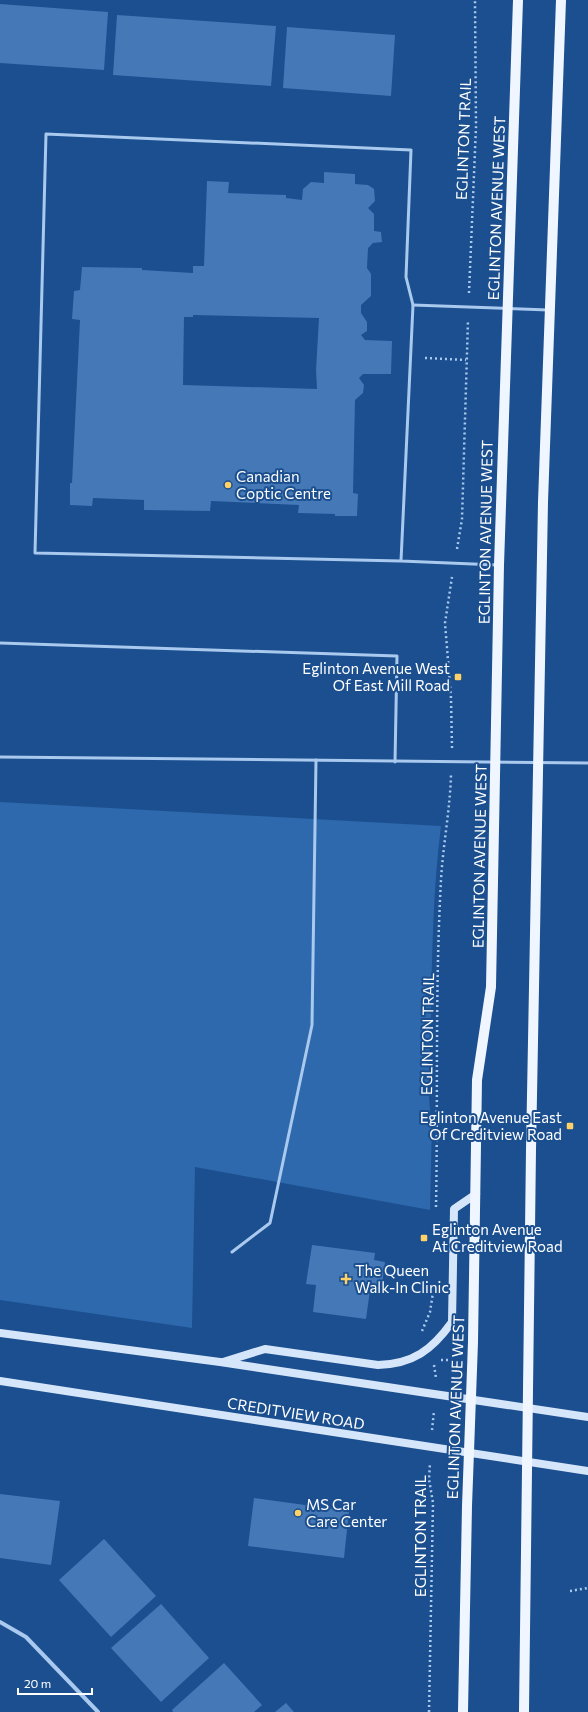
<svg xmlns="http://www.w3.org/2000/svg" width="588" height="1712" font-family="Commissioner,sans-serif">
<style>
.green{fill:#2e69ad}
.building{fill:#4478b7;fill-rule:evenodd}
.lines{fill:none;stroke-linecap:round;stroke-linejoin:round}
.path{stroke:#a9c9ee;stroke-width:2.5;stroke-dasharray:2 3;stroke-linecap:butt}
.lane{stroke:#a9c9ee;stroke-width:3}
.street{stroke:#a9c9ee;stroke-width:4}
.secondary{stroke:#d6e6fa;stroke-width:8}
.primary{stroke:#f0f6ff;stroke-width:10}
.poi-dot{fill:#ffd166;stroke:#1b4f8f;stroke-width:1.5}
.labels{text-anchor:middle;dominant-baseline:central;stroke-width:4;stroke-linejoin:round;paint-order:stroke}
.street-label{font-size:15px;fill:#fff;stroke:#1b4f8f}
.poi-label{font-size:15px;fill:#fff;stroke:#1b4f8f;text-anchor:start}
</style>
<rect width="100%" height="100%" fill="#1b4f8f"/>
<!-- green -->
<path class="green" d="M0,802L441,826C433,889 432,953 431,1018C430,1052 426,1091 432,1124L430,1210L195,1167L192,1328L0,1300Z"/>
<!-- building -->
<g class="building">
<polygon points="0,4 108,12 104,70 0,63"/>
<polygon points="117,15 276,26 271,86 113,75"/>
<polygon points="287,27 395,35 391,96 283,88"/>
<path d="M324,172L355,174V184L368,185L374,189L375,201L368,208L374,214V231L381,232L382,242L373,243L368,248L367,268L371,274V296L361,305V313L367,322V331L361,335L365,340L392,341L391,374H363L359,378L364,385L363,393L355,400L353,493L358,494L357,516H335V514L298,513L299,505L211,501L210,511L144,510V500L93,498L92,506L70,505V483H72L80,320L72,319L74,291L80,290L82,267L142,268V270L193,273V266H204L207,181L229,182L228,193L286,195V198L302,200L303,189L311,182L324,183ZM193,315L319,318L316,370L317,389L183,385L184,317H193Z"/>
<polygon points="312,1245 375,1253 374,1260 385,1262 381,1292 370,1290 366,1319 313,1312 316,1285 306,1284"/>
<polygon points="0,1494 60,1501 51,1565 0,1558"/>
<polygon points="254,1498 349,1511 344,1558 248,1546"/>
<polygon points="104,1539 156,1596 111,1637 59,1580"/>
<polygon points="161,1604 209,1658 161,1702 111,1648"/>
<polygon points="224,1663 262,1705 254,1712 173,1712 172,1710"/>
<polygon points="286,1703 294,1712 275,1712"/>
</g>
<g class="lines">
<!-- path -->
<g class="path">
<polyline points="469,293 476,127 475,0"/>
<polyline points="425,358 466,360"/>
<polyline points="457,549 462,519 468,320"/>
<polyline points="452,748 451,698 445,623 452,577"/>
<path d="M436,1207C438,1098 435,989 441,880C443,845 450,810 451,775"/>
<polyline points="422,1331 430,1312 434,1286"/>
<polyline points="441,1360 452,1360"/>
<polyline points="434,1365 436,1378"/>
<polyline points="432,1430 434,1411"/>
<polyline points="570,1591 588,1588"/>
<polyline points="429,1712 433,1503 429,1479 430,1463"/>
</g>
<!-- lane -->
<g class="lane">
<polyline points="413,305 548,310"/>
<polyline points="401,561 413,305 406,277 411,150 46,134 35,553 401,561 497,565"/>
<polyline points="0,643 397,656 395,762"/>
<polyline points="0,757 588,763"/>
<polyline points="232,1252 270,1223 312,1025 316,760"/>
</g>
<!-- street -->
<polyline class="street" points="0,1622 26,1637 98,1712"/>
<!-- secondary -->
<g class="secondary">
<polyline points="0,1333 220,1362 588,1417"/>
<path d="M223,1362L265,1349L378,1365C413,1364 432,1350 452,1322L454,1209L476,1194"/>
<polyline points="0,1381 588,1471"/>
</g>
<!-- primary -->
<g class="primary">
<polyline points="463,1712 467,1506 473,1342 477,1080 491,987 499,565 518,0"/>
<polyline points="524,1712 531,1149 543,502 561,0"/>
</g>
</g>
<!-- markers -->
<g class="poi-dot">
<circle cx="228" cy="485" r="4"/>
<rect x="454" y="673" width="8" height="8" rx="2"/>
<rect x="566" y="1122" width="8" height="8" rx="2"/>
<rect x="420" y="1234" width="8" height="8" rx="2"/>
<path d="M344 1273h4v4h4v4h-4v4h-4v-4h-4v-4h4z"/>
<circle cx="298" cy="1513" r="4"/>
</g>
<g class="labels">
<!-- street labels -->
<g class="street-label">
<text transform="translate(463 139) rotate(-88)">EGLINTON TRAIL</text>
<text transform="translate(496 208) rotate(-88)">EGLINTON AVENUE WEST</text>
<text transform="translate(485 532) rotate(-89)">EGLINTON AVENUE WEST</text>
<text transform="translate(479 856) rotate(-89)">EGLINTON AVENUE WEST</text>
<text transform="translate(427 1034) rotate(-89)">EGLINTON TRAIL</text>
<text transform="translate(455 1407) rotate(-88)">EGLINTON AVENUE WEST</text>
<text transform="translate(296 1413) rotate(9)">CREDITVIEW ROAD</text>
<text transform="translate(420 1536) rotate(-90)">EGLINTON TRAIL</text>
</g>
<!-- poi labels -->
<g class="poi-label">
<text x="236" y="476">Canadian<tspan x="236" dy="17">Coptic Centre</tspan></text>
<text x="450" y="668" text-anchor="end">Eglinton Avenue West<tspan x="450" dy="17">Of East Mill Road</tspan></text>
<text x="562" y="1117" text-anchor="end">Eglinton Avenue East<tspan x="562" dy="17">Of Creditview Road</tspan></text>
<text x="432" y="1229">Eglinton Avenue<tspan x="432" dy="17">At Creditview Road</tspan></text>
<text x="355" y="1270">The Queen<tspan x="355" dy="17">Walk-In Clinic</tspan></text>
<text x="306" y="1504">MS Car<tspan x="306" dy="17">Care Center</tspan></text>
</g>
</g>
<!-- scale -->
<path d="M18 1688v6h74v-6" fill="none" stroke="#ffffff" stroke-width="2"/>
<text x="24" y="1688" font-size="12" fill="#ffffff" stroke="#1b4f8f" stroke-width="3" paint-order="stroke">20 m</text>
</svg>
